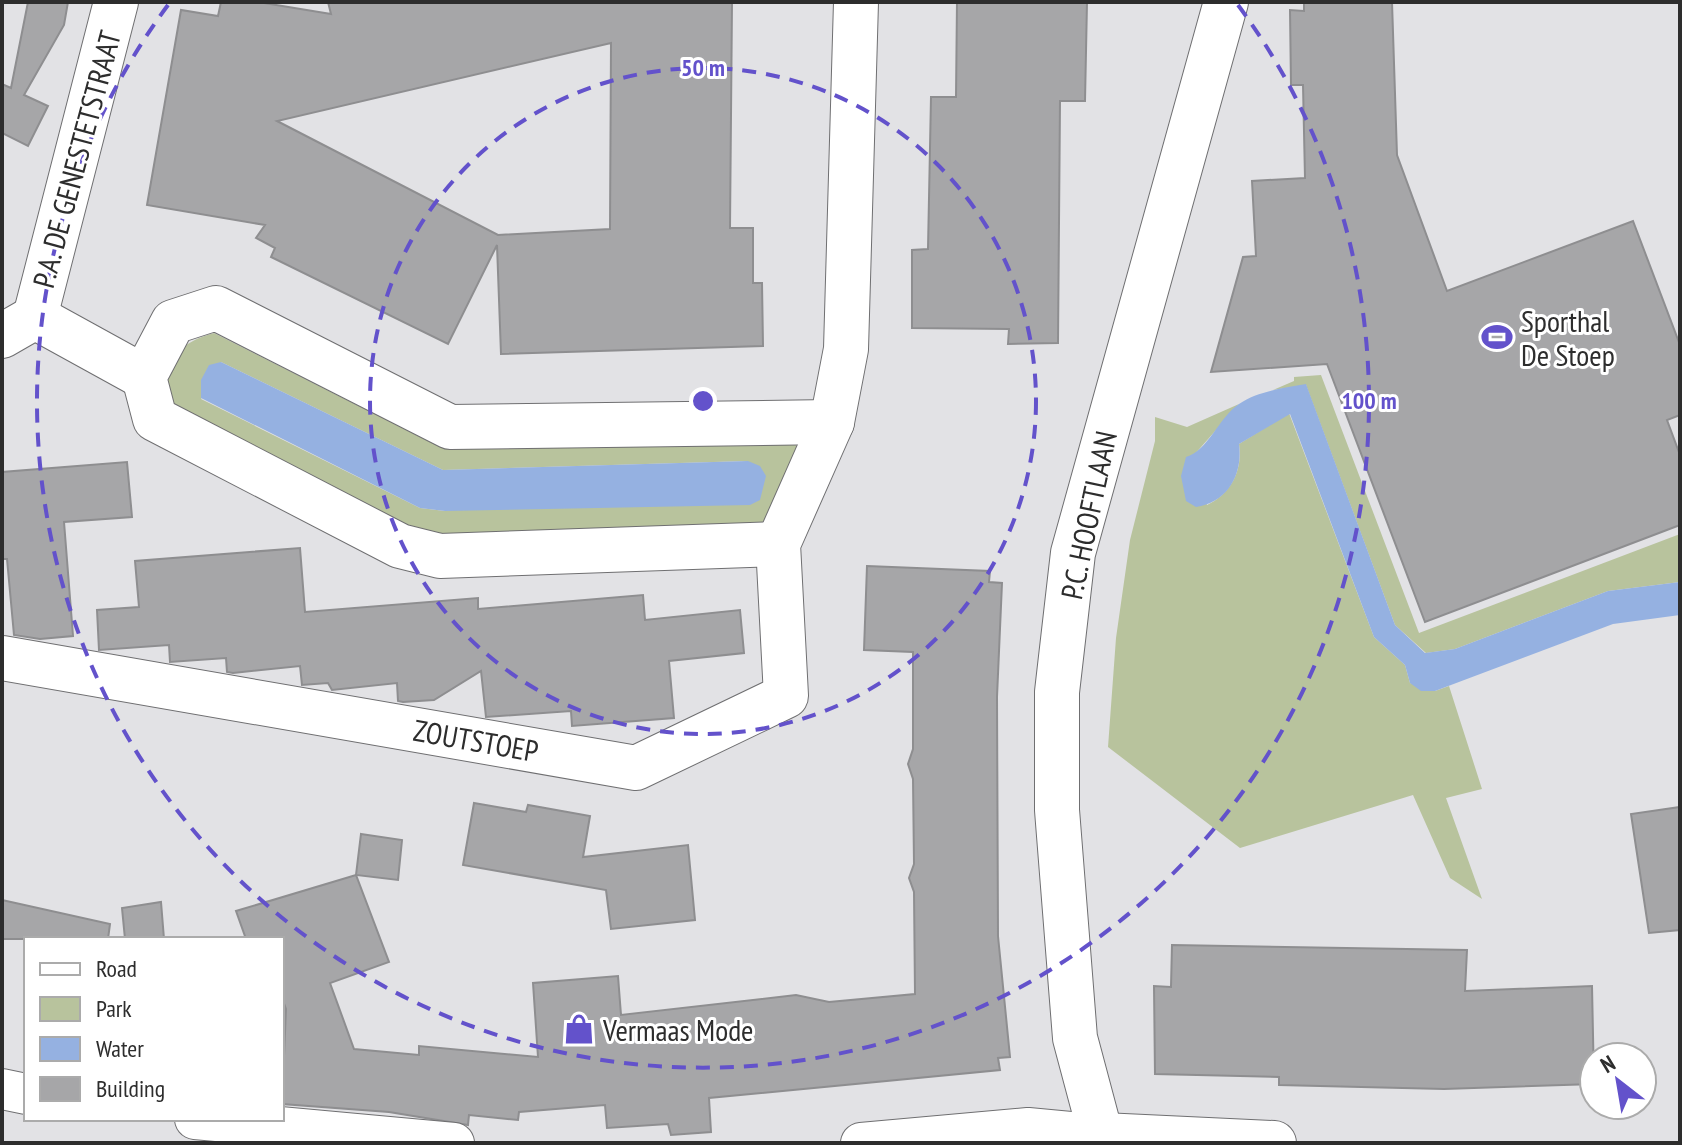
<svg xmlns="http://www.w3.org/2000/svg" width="1682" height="1145" font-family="'PT Sans Narrow',sans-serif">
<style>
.green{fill:#b8c39d;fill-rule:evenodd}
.water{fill:#95b1e1}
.building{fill:#a6a6a8;stroke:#8e8e90;stroke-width:2;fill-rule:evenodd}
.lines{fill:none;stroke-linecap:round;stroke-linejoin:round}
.pedestrian-casing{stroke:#6f6f71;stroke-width:42}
.minor-casing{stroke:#6f6f71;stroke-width:46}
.pedestrian{stroke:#fff;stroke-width:40}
.minor{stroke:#fff;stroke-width:44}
.ring{fill:none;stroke:#6352cb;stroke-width:4;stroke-dasharray:14 10}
.labels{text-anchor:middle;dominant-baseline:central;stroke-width:6;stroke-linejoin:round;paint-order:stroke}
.street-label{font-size:30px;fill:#2d2d2d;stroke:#fff}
.poi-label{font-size:30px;fill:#2d2d2d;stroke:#fff;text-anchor:start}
.centre{fill:#6352cb;stroke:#fff;stroke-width:4}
.ring-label{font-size:24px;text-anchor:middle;font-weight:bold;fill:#6352cb;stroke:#fff;stroke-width:6;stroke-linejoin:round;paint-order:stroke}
</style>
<rect width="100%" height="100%" fill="#e2e2e5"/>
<!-- green -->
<g class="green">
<path d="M214,333L432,443L463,449L786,436L805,454L779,511L759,524L442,541L172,416C157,373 169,345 214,333ZM221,362L443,470L748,461L445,511L420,508L201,399Z"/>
<polygon points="1321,375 1419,633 1680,534 1680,582 1608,591 1455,649 1426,653 1395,625 1306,385 1273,390 1294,381 1294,377"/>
<path d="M1239,404L1194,455L1207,505C1231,494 1243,470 1239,444L1289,413L1374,637L1405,665L1410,683L1435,691L1449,686L1482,789L1446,798L1482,899L1450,878L1413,795L1240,848L1108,747L1116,638L1130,540L1155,441V417L1187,427Z"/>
</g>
<!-- water -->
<g class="water">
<polygon points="221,362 443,470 748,461 760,466 766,476 760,500 750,505 445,511 420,508 201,398 201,380 209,365"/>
<path d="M1306,384L1395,625L1425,653L1455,649L1608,591L1680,582V615L1613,624L1435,691H1421L1410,683L1405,665L1374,637L1290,414L1239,444C1243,474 1228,502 1196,507L1186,501L1181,476L1186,457C1208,451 1219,417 1239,404C1258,391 1284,388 1306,384Z"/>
</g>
<!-- building -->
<g class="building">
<polygon points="28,2 68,2 64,25 24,95 48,106 28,146 2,133 2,84 11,88"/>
<path d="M221,2H258L331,14L328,2H732L730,228H753V283H762L763,346L501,354L497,245L448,344L271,257L275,248L256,238L265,225L147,205L181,10L218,16ZM611,43L610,229L498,235L277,121Z"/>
<polygon points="957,2 1087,2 1085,101 1060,101 1058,343 1008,344 1009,329 912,328 912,250 928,249 931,97 956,97"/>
<polygon points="1304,2 1392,2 1397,155 1447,291 1633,221 1680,345 1680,415 1667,420 1680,455 1680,525 1425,622 1327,364 1211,372 1243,257 1256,256 1252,181 1305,178 1303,85 1291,85 1290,10 1304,11"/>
<polygon points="127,462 132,517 64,522 73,636 40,639 14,635 7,559 2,559 2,472"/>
<polygon points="300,548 305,612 478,598 478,609 643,595 645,620 740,610 744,653 669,661 674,718 572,726 571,711 486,717 481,671 434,700 403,702 398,701 397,683 332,690 328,683 302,685 300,666 233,673 227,672 226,658 170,662 169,645 99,650 97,610 139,607 135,561"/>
<polygon points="867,566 990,571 989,582 1002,583 997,697 998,936 1010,1057 998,1058 1000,1070 709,1098 711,1132 671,1135 668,1124 607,1128 605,1105 519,1112 518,1120 469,1115 468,1125 389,1112 282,1104 286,1009 282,998 282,939 246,939 236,911 356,875 389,962 330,983 354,1049 419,1055 419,1046 538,1057 533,983 618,976 621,1015 796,995 829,1002 915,994 914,892 909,878 914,864 913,779 908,764 913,749 913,652 864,650"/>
<polygon points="474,803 526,812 528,805 590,816 583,857 688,845 695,920 611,929 606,890 463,865"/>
<polygon points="1680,807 1680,930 1649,933 1631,814"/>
<polygon points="361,834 402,840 398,880 356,875"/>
<polygon points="2,900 110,924 108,939 2,939"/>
<polygon points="161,902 164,939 125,939 122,908"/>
<polygon points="1172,945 1467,950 1465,991 1592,986 1594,1084 1444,1089 1279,1085 1279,1077 1155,1074 1154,986 1171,987"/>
</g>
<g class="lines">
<!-- pedestrian casing -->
<g class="pedestrian-casing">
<g id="pedestrian">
<polyline points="2,1089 26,1094"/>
<polyline points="195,1119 454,1143"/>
<polyline points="861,1143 1028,1128 1102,1135"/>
</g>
</g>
<!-- minor casing -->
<g class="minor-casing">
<g id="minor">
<polyline points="35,317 116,2"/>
<polyline points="35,317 144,377"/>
<polyline points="2,336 35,317"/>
<polyline points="778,544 440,556 400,546 155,419 144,377 173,322 216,308 450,427 832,422"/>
<polyline points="2,658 636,768 786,696 778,544 832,422 846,349 856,2"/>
<polyline points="1102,1135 1274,1143"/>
<polyline points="1103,1143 1075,1038 1057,810 1057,692 1073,553 1226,2"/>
</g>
</g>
<!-- pedestrian -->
<use href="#pedestrian" class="pedestrian"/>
<!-- minor -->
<use href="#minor" class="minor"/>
</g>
<!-- distance rings -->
<g class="ring">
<circle cx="703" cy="401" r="333"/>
<path d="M1238 5A666 666 0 1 1 168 5"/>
</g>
<!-- icons -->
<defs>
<g id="stadium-bare" transform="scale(2.4)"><path d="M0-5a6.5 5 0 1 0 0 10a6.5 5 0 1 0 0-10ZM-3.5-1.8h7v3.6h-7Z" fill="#6352cb" stroke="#fff" stroke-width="2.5" paint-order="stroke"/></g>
<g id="shop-bare" transform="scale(2.4)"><path d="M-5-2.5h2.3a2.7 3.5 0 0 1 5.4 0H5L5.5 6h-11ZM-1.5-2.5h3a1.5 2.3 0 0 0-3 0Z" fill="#6352cb" stroke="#fff" stroke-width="2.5" paint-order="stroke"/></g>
</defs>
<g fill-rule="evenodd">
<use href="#stadium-bare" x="1497" y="337"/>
<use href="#shop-bare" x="579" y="1029"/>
</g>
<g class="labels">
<!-- street labels -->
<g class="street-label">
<text transform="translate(76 159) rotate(-75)">P.A. DE GENESTETSTRAAT</text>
<text transform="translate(1088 515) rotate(-78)">P.C. HOOFTLAAN</text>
<text transform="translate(476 740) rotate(10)">ZOUTSTOEP</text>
</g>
<!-- poi labels -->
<g class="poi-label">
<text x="1521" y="320">Sporthal<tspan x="1521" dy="34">De Stoep</tspan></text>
<text x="603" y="1029">Vermaas Mode</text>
</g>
</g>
<circle cx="703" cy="401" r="12" class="centre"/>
<g class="ring-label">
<text x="703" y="76">50 m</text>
<text x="1369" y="409">100 m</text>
</g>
<!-- border -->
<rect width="1682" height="1145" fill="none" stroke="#2d2d2d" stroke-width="8"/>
<!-- legend -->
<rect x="24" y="937" width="260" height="184" fill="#ffffff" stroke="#ababab" stroke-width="2"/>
<rect x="40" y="963" width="40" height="12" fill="#ffffff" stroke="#ababab" stroke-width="2"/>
<text x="96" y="977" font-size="24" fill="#2d2d2d">Road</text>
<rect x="40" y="997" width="40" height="24" fill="#b8c39d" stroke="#ababab" stroke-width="2"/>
<text x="96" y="1017" font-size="24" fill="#2d2d2d">Park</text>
<rect x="40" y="1037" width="40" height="24" fill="#95b1e1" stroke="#ababab" stroke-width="2"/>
<text x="96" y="1057" font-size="24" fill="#2d2d2d">Water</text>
<rect x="40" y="1077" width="40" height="24" fill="#a6a6a8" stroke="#ababab" stroke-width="2"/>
<text x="96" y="1097" font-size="24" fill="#2d2d2d">Building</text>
<!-- north arrow -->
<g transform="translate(1618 1081) rotate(329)"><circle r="38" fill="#ffffff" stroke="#ababab" stroke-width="2"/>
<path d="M0-6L14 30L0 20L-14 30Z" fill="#6352cb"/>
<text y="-12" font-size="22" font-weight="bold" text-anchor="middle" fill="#2d2d2d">N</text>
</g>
</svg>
